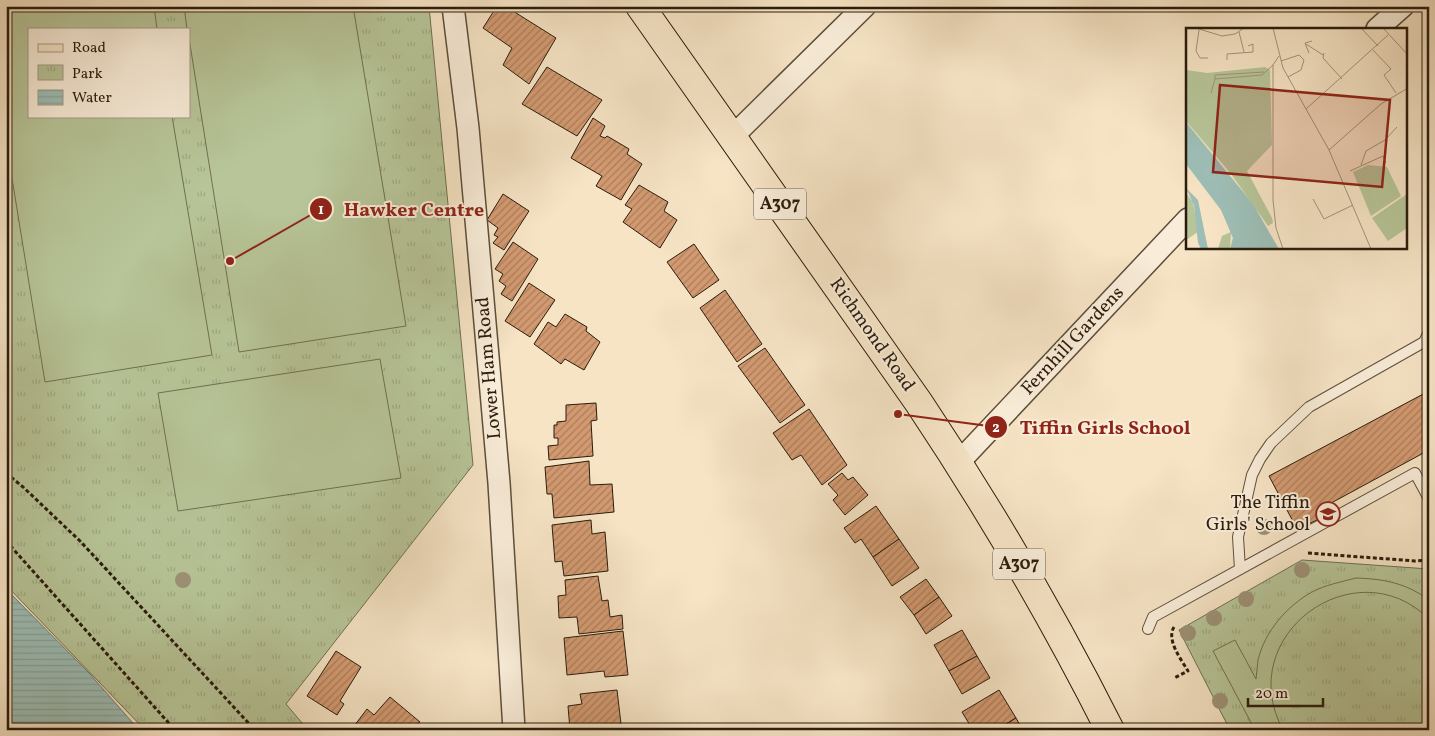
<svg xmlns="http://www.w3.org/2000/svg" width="1435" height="736" font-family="Vollkorn,serif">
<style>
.park{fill:url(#park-tufts);stroke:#707052;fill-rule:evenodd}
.garden{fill:#b7c598;stroke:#707052}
.water{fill:url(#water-rules);stroke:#6f7d72}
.building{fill:url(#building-hatch);stroke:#2a1c0d}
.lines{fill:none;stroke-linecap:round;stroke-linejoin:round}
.lane-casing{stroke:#5d4e3b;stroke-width:12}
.street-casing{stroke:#5d4e3b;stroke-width:24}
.primary-casing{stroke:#2a1c0d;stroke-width:30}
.path{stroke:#2a1c0d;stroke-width:3;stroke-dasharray:4 2.5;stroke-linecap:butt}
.lane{stroke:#f9edd9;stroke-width:10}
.street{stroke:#f9edd9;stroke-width:21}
.primary{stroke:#f6e4c5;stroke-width:28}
.tree{fill:#9d9277}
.labels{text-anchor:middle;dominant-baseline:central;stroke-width:4;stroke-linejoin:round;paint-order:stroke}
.shield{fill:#f9edd9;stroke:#685b4a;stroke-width:1}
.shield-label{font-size:18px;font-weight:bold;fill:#2a1c0d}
.street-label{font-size:19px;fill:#2a1c0d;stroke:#f9edd9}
.poi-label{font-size:19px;fill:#2a1c0d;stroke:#f9edd9;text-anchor:end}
.inset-road{fill:none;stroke:#a4947b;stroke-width:1}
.view{fill:#8f2418;fill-opacity:0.15;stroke:#8f2418;stroke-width:2.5}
.inset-edge{fill:none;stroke:#2a1c0d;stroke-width:2.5}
.leader{fill:none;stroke:#8f2418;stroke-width:2}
.callout-dot{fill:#8f2418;stroke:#f9edd9;stroke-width:2}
.mark-label{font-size:15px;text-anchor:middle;font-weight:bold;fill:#fff}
.callout-label{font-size:20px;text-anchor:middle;font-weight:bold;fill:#8f2418;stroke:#f9edd9;stroke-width:4;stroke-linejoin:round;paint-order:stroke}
</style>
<defs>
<pattern id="park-tufts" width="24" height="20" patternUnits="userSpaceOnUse" patternTransform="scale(1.25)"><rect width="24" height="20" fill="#b7c598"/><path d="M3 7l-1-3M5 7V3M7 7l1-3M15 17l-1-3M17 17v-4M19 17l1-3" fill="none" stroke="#9ea982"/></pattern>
<pattern id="water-rules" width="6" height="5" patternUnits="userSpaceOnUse" patternTransform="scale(1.25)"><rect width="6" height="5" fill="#9dbeb6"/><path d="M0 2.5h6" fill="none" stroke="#87a39b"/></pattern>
<pattern id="building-hatch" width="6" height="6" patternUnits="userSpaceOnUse" patternTransform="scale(1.25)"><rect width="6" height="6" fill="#d39a71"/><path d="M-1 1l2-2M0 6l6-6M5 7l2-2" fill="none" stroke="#ab7d5b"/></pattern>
</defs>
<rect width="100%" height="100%" fill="#f6e4c5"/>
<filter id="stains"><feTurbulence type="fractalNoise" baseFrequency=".004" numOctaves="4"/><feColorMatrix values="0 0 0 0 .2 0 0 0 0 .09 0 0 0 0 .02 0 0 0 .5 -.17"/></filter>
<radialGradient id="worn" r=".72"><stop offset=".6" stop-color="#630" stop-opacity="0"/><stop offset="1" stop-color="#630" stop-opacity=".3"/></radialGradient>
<!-- park -->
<g class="park">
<path d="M6,6H429L473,465L286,704L308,730H145L6,585ZM29,29H189V116H29Z"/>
<polygon points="1302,560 1429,569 1429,730 1230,730 1179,630"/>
</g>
<!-- garden -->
<g class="garden">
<polygon points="36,6 154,6 157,29 29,29 29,116 172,116 212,355 45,382 6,141 6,11"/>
<polygon points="184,6 353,6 406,326 239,352 189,38 189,29 187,29"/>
<polygon points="380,359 401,478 178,511 158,393"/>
<path d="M1356,578C1384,579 1406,583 1429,600V619C1355,546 1232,636 1283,730H1255L1213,651L1235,640L1256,679C1257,673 1257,666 1258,660C1265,631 1287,606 1312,592C1325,585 1341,582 1356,578Z"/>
</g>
<!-- water -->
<polygon class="water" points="6,589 89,673 139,730 6,730"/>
<!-- building -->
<g class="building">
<polygon points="497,6 505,6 556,38 529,84 503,65 512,48 483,28"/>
<polygon points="547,67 602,100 577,136 522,104"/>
<polygon points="593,118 605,126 600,136 605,138 607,136 629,149 627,154 642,164 621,200 596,186 602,176 571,158"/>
<polygon points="639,185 668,202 664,211 677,220 660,248 623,222 632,209 625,205"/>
<polygon points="503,194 529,211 504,250 493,243 498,237 494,235 498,228 487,220"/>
<polygon points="513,242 538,259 512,301 501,294 506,286 499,281 503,274 495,269"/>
<polygon points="694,244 719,280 693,298 667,262"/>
<polygon points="529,283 555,300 530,337 505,321"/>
<polygon points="725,290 762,344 737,362 700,308"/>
<polygon points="565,314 587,327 586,331 600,342 584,370 565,359 561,364 534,344 548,322 556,327"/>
<polygon points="765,348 805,405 780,423 738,366"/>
<polygon points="1429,391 1429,450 1322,508 1326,516 1297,529 1269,476"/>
<polygon points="596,403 597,420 591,421 593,456 549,460 548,446 558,445 558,438 554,438 554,425 557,425 557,422 566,421 566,405"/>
<polygon points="809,409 847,465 822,485 801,455 792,460 773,433"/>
<polygon points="589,461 590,485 612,484 614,512 554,518 552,494 547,494 545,467"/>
<polygon points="842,473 848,480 853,477 868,495 845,515 833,500 838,495 828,484"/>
<polygon points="876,506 899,539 873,557 861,539 855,543 844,528"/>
<polygon points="591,520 592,534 605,532 608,571 564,576 562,561 555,562 552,525"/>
<polygon points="899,539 919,568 892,586 873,557"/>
<polygon points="598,576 602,601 608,600 610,617 622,615 623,629 579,634 577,617 559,618 558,596 566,595 565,580"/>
<polygon points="926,579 939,597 914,615 900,597"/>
<polygon points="939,597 952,616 926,634 914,615"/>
<polygon points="962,630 977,656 949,671 934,645"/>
<polygon points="623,631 628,675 605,677 604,671 567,675 564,638"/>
<polygon points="336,651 361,667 340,701 344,704 337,715 307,696"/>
<polygon points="977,656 990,678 962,694 949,671"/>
<polygon points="617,690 621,724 581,730 570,730 568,706 582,704 580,694"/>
<polygon points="999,690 1016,718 996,730 973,730 962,712"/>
<polygon points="390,697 420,722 413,730 351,730 367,709 374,715"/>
<polygon points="1016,718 1023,730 996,730"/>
</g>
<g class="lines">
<!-- lane casing -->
<g class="lane-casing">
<g id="lane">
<polyline points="1240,569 1238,537 1252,475 1260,459 1271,443 1309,407 1424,342 1429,332"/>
<polyline points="1148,629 1153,617 1415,473 1429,499"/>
</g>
</g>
<!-- street casing -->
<g class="street-casing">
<g id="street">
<polyline points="453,6 468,128 499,483 514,730"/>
<polyline points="1377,29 1403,6"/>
<polyline points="732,137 865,6"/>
<polyline points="959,462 1188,219"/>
</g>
</g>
<!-- primary casing -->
<g class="primary-casing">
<path id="primary" d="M640,6L919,403C989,508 1053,617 1110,730"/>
</g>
<!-- path -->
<g class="path">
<polyline points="6,473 23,487 80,541 255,730"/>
<polyline points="6,541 175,730"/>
<polyline points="1308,553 1415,561 1429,560"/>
<path d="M1174,627C1166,640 1181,659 1188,671L1174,678"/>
</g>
<!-- lane -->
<use href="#lane" class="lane"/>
<!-- street -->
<use href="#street" class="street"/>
<!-- primary -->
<use href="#primary" class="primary"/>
</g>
<!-- trees -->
<g class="tree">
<circle cx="1264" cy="527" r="8"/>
<circle cx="1302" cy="570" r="8"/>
<circle cx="183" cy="580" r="8"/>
<circle cx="1246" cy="599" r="8"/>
<circle cx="1214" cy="618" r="8"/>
<circle cx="1188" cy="633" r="8"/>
<circle cx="1220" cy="701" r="8"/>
</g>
<!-- icons -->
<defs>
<g id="school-ring" transform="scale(1.25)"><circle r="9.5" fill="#f9edd9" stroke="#8f2418" stroke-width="1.5"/><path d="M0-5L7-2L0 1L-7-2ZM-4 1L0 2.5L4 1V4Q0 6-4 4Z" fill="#8f2418"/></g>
</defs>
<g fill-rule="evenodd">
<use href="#school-ring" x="1328" y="514"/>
</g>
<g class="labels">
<!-- shield labels -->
<g class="shield">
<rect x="754" y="188.5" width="52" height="31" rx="4"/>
<rect x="993" y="548.5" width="52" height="31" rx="4"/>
</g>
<g class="shield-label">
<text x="780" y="204">A307</text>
<text x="1019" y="564">A307</text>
</g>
<!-- street labels -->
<g class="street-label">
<text transform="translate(872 335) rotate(55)">Richmond Road</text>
<text transform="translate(1073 341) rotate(-47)">Fernhill Gardens</text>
<text transform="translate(489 368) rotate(-95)">Lower Ham Road</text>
</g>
<!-- poi labels -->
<g class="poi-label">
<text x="1310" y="503">The Tiffin<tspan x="1310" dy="22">Girls' School</tspan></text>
</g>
</g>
<!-- overview -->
<g transform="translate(1186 28)">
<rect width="221" height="221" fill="#f6e4c5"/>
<path d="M0,165L7,174L12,204L0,212Z" fill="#b7c598"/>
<path d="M79,39L84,42L86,117L61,143L86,190L87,195L82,198L45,146L0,93V42L21,45ZM182,137L201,139L215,168L185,188L167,144ZM221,166V200L202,213L186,190Z" fill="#b7c598"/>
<path d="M76,56L79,100L59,101L56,57ZM52,57L56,101L36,103L33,58ZM76,103L77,118L50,119L49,105ZM186,140L198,144L206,161L200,173H186L185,179L171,147L176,149ZM190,141L197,146L204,161L202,168L195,173L185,170L177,153L180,145ZM221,168V198L202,210L188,190ZM45,204L44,221H32L36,208Z" fill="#b7c598" fill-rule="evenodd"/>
<path d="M0,94L67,176L93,221H44L47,210L35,182L0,136ZM0,160L12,172L22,221H15L12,215L8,177Z" fill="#9dbeb6"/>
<path class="inset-road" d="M10,0L36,8L49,6L58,0M87,0L97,40L143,122L185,221M175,0L192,18M197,0L222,27M13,2L10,23L14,30H22M53,4L58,24M120,16L137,27M187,22L205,41L198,47L210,65M123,25L119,15L126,13M138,25L137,30L156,51M93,28L87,37V172L90,200L97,221M41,32V26L67,24V16L62,18M95,33L113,27L118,32L115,42L102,49M29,51V47L78,44M25,65L29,51L76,47L87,37M120,81L202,7M143,122L195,76L222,60M175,137L180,123L199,112L211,99M164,143L197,128L200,135M127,171L138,191L167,177"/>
<path class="view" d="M34,57L204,72L196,159L27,144Z"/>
<rect width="221" height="221" class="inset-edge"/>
</g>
<!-- callouts -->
<path class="leader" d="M230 261L321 209M898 414L996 427"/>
<g class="callout-dot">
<circle cx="230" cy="261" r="5"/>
<circle cx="898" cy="414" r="5"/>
<circle cx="321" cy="209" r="12"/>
<circle cx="996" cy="427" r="12"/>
</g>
<g class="mark-label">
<text x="321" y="214">1</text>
<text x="996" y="432">2</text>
</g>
<g class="callout-label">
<text x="414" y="216">Hawker Centre</text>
<text x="1105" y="434">Tiffin Girls School</text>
</g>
<!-- margin -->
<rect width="1435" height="736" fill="none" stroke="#f6e4c5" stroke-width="25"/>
<rect x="8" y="8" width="1420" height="721" fill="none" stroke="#2a1c0d" stroke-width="2.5"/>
<rect x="12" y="12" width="1410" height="711" fill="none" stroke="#2a1c0d"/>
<!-- legend -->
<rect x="28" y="28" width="162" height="90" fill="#f9edd9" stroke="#a69987"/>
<rect x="38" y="44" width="25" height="8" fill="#f6e4c5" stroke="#a69987"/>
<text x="72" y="52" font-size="15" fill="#2a1c0d">Road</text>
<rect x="38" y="65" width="25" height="15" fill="url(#park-tufts)" stroke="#a69987"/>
<text x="72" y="78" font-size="15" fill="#2a1c0d">Park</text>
<rect x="38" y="90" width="25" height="15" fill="url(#water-rules)" stroke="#a69987"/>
<text x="72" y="102" font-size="15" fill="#2a1c0d">Water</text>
<!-- scale -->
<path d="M1248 698v8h75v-8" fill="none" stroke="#2a1c0d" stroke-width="2.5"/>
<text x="1255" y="698" font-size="15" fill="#2a1c0d" stroke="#f9edd9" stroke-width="4" paint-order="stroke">20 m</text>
<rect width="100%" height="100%" filter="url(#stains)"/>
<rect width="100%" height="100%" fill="url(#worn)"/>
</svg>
